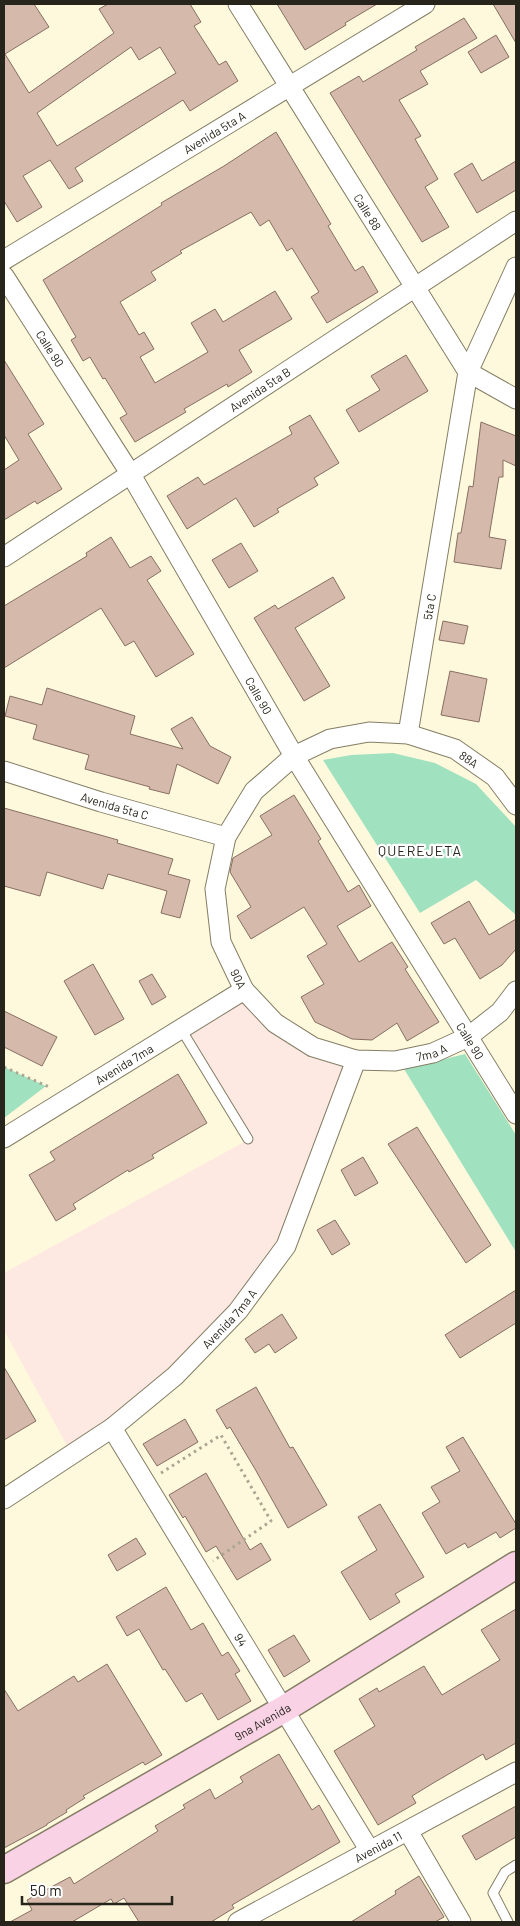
<svg xmlns="http://www.w3.org/2000/svg" width="520" height="1926" font-family="Barlow,sans-serif">
<style>
.industrial{fill:#fde8e2}
.green{fill:#a0e1bf}
.building{fill:#d5baac;stroke:#876f62;fill-rule:evenodd}
.lines{fill:none;stroke-linecap:round;stroke-linejoin:round}
.service-casing{stroke:#847e65;stroke-width:11}
.minor-casing{stroke:#847e65;stroke-width:21}
.secondary-casing{stroke:#847e65;stroke-width:29}
.path{stroke:#aaa691;stroke-width:3;stroke-dasharray:2.5 4;stroke-linecap:butt}
.service{stroke:#fff;stroke-width:9}
.minor{stroke:#fff;stroke-width:19}
.secondary{stroke:#f9d2e6;stroke-width:26}
.labels{text-anchor:middle;dominant-baseline:central;stroke-width:4.5;stroke-linejoin:round;paint-order:stroke}
.street-label{font-size:12px;fill:#27251b;stroke:#fff}
.neighbourhood-label{font-size:14px;letter-spacing:1px;fill:#27251b;stroke:#fff}
</style>
<rect width="100%" height="100%" fill="#fef8dc"/>
<!-- industrial -->
<polygon class="industrial" points="244,990 275,1023 356,1060 286,1246 238,1311 70,1451 4,1330 4,1273 248,1140 181,1029"/>
<!-- green -->
<g class="green">
<polygon points="393,753 435,763 476,784 516,827 516,915 476,880 420,913 323,760 351,755"/>
<polygon points="465,1054 516,1135 516,1252 404,1069"/>
<polygon points="4,1067 46,1086 4,1118"/>
</g>
<!-- building -->
<g class="building">
<path d="M4,4H34L49,27L5,54L29,93L114,33L99,9L108,4H190L201,22L194,26L219,65L226,61L238,81L190,111L183,100L75,168L83,181L69,189L50,160L23,176L42,207L17,222L4,201ZM131,47L139,60L160,47L176,73L57,146L37,113Z"/>
<polygon points="277,4 377,4 345,23 346,25 305,50"/>
<polygon points="493,4 516,4 516,43"/>
<polygon points="464,18 477,38 420,71 428,84 399,100 421,136 415,139 438,179 425,187 449,227 422,242 330,93 359,76 363,82 417,50 415,47"/>
<polygon points="496,35 509,57 481,73 468,52"/>
<polygon points="276,132 331,224 328,226 355,271 363,266 378,292 327,323 311,297 319,292 292,248 287,251 269,220 260,226 251,212 180,251 182,253 151,272 156,280 120,302 139,335 144,332 154,349 140,357 155,383 208,352 191,323 215,309 223,322 275,291 292,319 239,350 252,372 228,387 227,384 184,409 186,412 135,442 120,418 127,414 105,378 103,379 90,357 83,361 71,340 76,337 43,280 162,205 161,203 224,166"/>
<polygon points="516,161 516,190 477,213 454,174 472,163 482,181"/>
<polygon points="406,355 428,391 359,432 346,410 380,390 371,376"/>
<polygon points="4,360 44,424 28,434 62,489 37,504 35,501 4,520 4,470 19,460 4,435"/>
<polygon points="310,415 339,463 314,478 318,485 277,509 279,512 254,527 236,498 187,529 167,496 198,477 204,485 292,434 289,427"/>
<polygon points="481,422 516,436 516,466 503,460 503,477 499,477 489,537 506,540 501,569 454,562 458,533 461,533 469,486 473,487"/>
<polygon points="111,537 130,568 151,556 161,571 147,580 194,654 156,677 134,641 125,646 101,608 4,668 4,606 87,556 86,553"/>
<polygon points="241,543 258,571 229,588 212,560"/>
<polygon points="333,577 345,598 295,628 330,686 304,701 254,618 275,605 278,609"/>
<polygon points="443,621 468,626 464,644 439,640"/>
<polygon points="450,671 487,679 479,722 441,715"/>
<polygon points="47,688 135,716 130,734 183,749 171,729 192,717 210,746 231,757 218,784 177,764 169,794 149,789 150,787 85,769 89,755 33,739 37,725 5,716 10,696 42,705"/>
<polygon points="294,795 321,839 318,841 348,892 359,885 371,906 337,926 359,962 392,942 408,967 405,969 439,1022 407,1041 397,1023 372,1040 352,1039 315,1022 301,997 324,984 307,956 327,944 304,907 251,939 237,916 251,907 230,872 233,858 272,835 260,816"/>
<polygon points="4,808 118,840 117,843 173,859 168,874 190,880 180,918 161,913 167,891 108,874 103,889 47,872 40,896 4,886"/>
<polygon points="469,901 489,935 516,919 516,949 502,965 480,979 455,938 444,944 431,923"/>
<polygon points="93,964 124,1019 95,1035 64,981"/>
<polygon points="152,974 166,997 152,1005 139,981"/>
<polygon points="4,1011 57,1037 42,1066 4,1047"/>
<polygon points="178,1074 207,1123 152,1155 154,1158 129,1172 128,1170 73,1204 76,1209 56,1221 29,1175 55,1160 50,1152"/>
<polygon points="417,1127 491,1245 466,1263 388,1144"/>
<polygon points="363,1157 378,1183 355,1196 341,1170"/>
<polygon points="335,1220 350,1244 332,1255 317,1230"/>
<polygon points="516,1290 516,1323 460,1358 445,1335"/>
<polygon points="282,1314 297,1338 275,1353 269,1344 255,1353 245,1339"/>
<polygon points="4,1367 36,1421 4,1440"/>
<polygon points="256,1387 290,1448 293,1447 327,1505 288,1528 255,1469 230,1427 227,1429 216,1410"/>
<polygon points="185,1419 198,1442 157,1466 143,1444"/>
<polygon points="463,1437 516,1524 516,1528 500,1538 496,1532 468,1548 465,1543 446,1554 422,1513 440,1502 431,1487 460,1471 446,1447"/>
<polygon points="206,1473 250,1550 261,1543 271,1560 237,1580 216,1546 206,1552 185,1516 183,1518 169,1495"/>
<polygon points="380,1504 424,1577 395,1594 400,1602 370,1620 341,1572 377,1550 358,1517"/>
<polygon points="136,1538 146,1554 117,1571 108,1555"/>
<polygon points="166,1587 191,1630 203,1623 222,1656 228,1652 240,1671 235,1674 251,1701 218,1720 202,1693 186,1702 165,1669 163,1670 139,1629 127,1636 116,1617"/>
<polygon points="516,1609 516,1743 486,1760 483,1754 435,1782 412,1796 416,1803 378,1825 334,1751 375,1726 359,1699 377,1688 379,1692 424,1666 442,1695 500,1660 481,1630"/>
<polygon points="294,1635 310,1661 284,1677 268,1650"/>
<polygon points="107,1664 162,1755 145,1765 143,1762 83,1796 85,1798 66,1810 67,1812 47,1824 47,1825 4,1848 4,1689 18,1711 74,1676 78,1682"/>
<polygon points="279,1754 312,1810 319,1805 340,1842 232,1905 234,1908 211,1922 139,1922 124,1898 114,1904 111,1899 72,1922 10,1922 32,1910 27,1900 70,1877 74,1884 158,1831 155,1826 185,1808 183,1805 210,1789 215,1799 243,1782 240,1777"/>
<polygon points="516,1806 516,1837 476,1860 462,1836"/>
<polygon points="419,1876 444,1917 435,1922 351,1922 396,1894 395,1891"/>
</g>
<g class="lines">
<!-- service casing -->
<g class="service-casing">
<g id="service">
<polyline points="181,1029 248,1139"/>
<polyline points="508,1922 493,1893 505,1872 516,1865"/>
</g>
</g>
<!-- minor casing -->
<g class="minor-casing">
<g id="minor">
<path id="s1" d="M238,4L468,372L516,399"/>
<path id="s2" d="M4,260L425,4"/>
<path id="s3" d="M4,276L130,473L294,756L516,1114"/>
<path id="s4" d="M4,557L516,221"/>
<path id="s5" d="M408,734L468,372L516,267"/>
<path id="s6" d="M4,771L101,802L226,837"/>
<path id="s7" d="M516,805L495,777L455,749L408,734L369,732L330,739L294,756L254,791L226,837L215,889L221,942L244,990L275,1023L313,1047L356,1060L395,1061L433,1053L468,1037L500,1012L516,991"/>
<path id="s8" d="M4,1138L244,990"/>
<path id="s9" d="M112,1428L370,1851"/>
<path id="s10" d="M4,1499L112,1428L175,1376L238,1311L286,1246L356,1060"/>
<polyline points="408,1831 461,1922"/>
<path id="s11" d="M238,1922L516,1772"/>
</g>
</g>
<!-- secondary casing -->
<g class="secondary-casing">
<g id="secondary">
<path id="s12" d="M4,1870L284,1709L516,1565"/>
</g>
</g>
<!-- path -->
<g class="path">
<polyline points="4,1067 49,1087"/>
<polyline points="161,1473 221,1435 271,1521 213,1561"/>
</g>
<!-- service -->
<use href="#service" class="service"/>
<!-- minor -->
<use href="#minor" class="minor"/>
<!-- secondary -->
<use href="#secondary" class="secondary"/>
</g>
<g class="labels">
<!-- street labels -->
<g class="street-label">
<text stroke="none"><textPath href="#s2" startOffset="246">Avenida 5ta A</textPath></text>
<text stroke="none"><textPath href="#s1" startOffset="245">Calle 88</textPath></text>
<text stroke="none"><textPath href="#s3" startOffset="86">Calle 90</textPath></text>
<text stroke="none"><textPath href="#s4" startOffset="306">Avenida 5ta B</textPath></text>
<text stroke="none"><textPath href="#s5" startOffset="129">5ta C</textPath></text>
<text stroke="none"><textPath href="#s3" startOffset="491">Calle 90</textPath></text>
<text transform="translate(469 759) rotate(35)">88A</text>
<text stroke="none"><textPath href="#s6" startOffset="116">Avenida 5ta C</textPath></text>
<text stroke="none"><textPath href="#s7" startOffset="506">90A</textPath></text>
<text stroke="none"><textPath href="#s3" startOffset="896">Calle 90</textPath></text>
<text stroke="none"><textPath href="#s7" startOffset="730">7ma A</textPath></text>
<text stroke="none"><textPath href="#s8" startOffset="141">Avenida 7ma</textPath></text>
<text stroke="none"><textPath href="#s10" startOffset="290">Avenida 7ma A</textPath></text>
<text stroke="none"><textPath href="#s9" startOffset="248">94</textPath></text>
<text stroke="none"><textPath href="#s12" startOffset="298">9na Avenida</textPath></text>
<text stroke="none"><textPath href="#s11" startOffset="159">Avenida 11</textPath></text>
</g>
<!-- neighbourhood labels -->
<g class="neighbourhood-label">
<text x="420" y="850">QUEREJETA</text>
</g>
</g>
<!-- border -->
<rect width="520" height="1926" fill="none" stroke="#27251b" stroke-width="10"/>
<!-- scale -->
<path d="M22 1896v8h150v-8" fill="none" stroke="#27251b" stroke-width="2.5"/>
<text x="30" y="1896" font-size="15" fill="#27251b" stroke="#ffffff" stroke-width="4" paint-order="stroke">50 m</text>
</svg>
